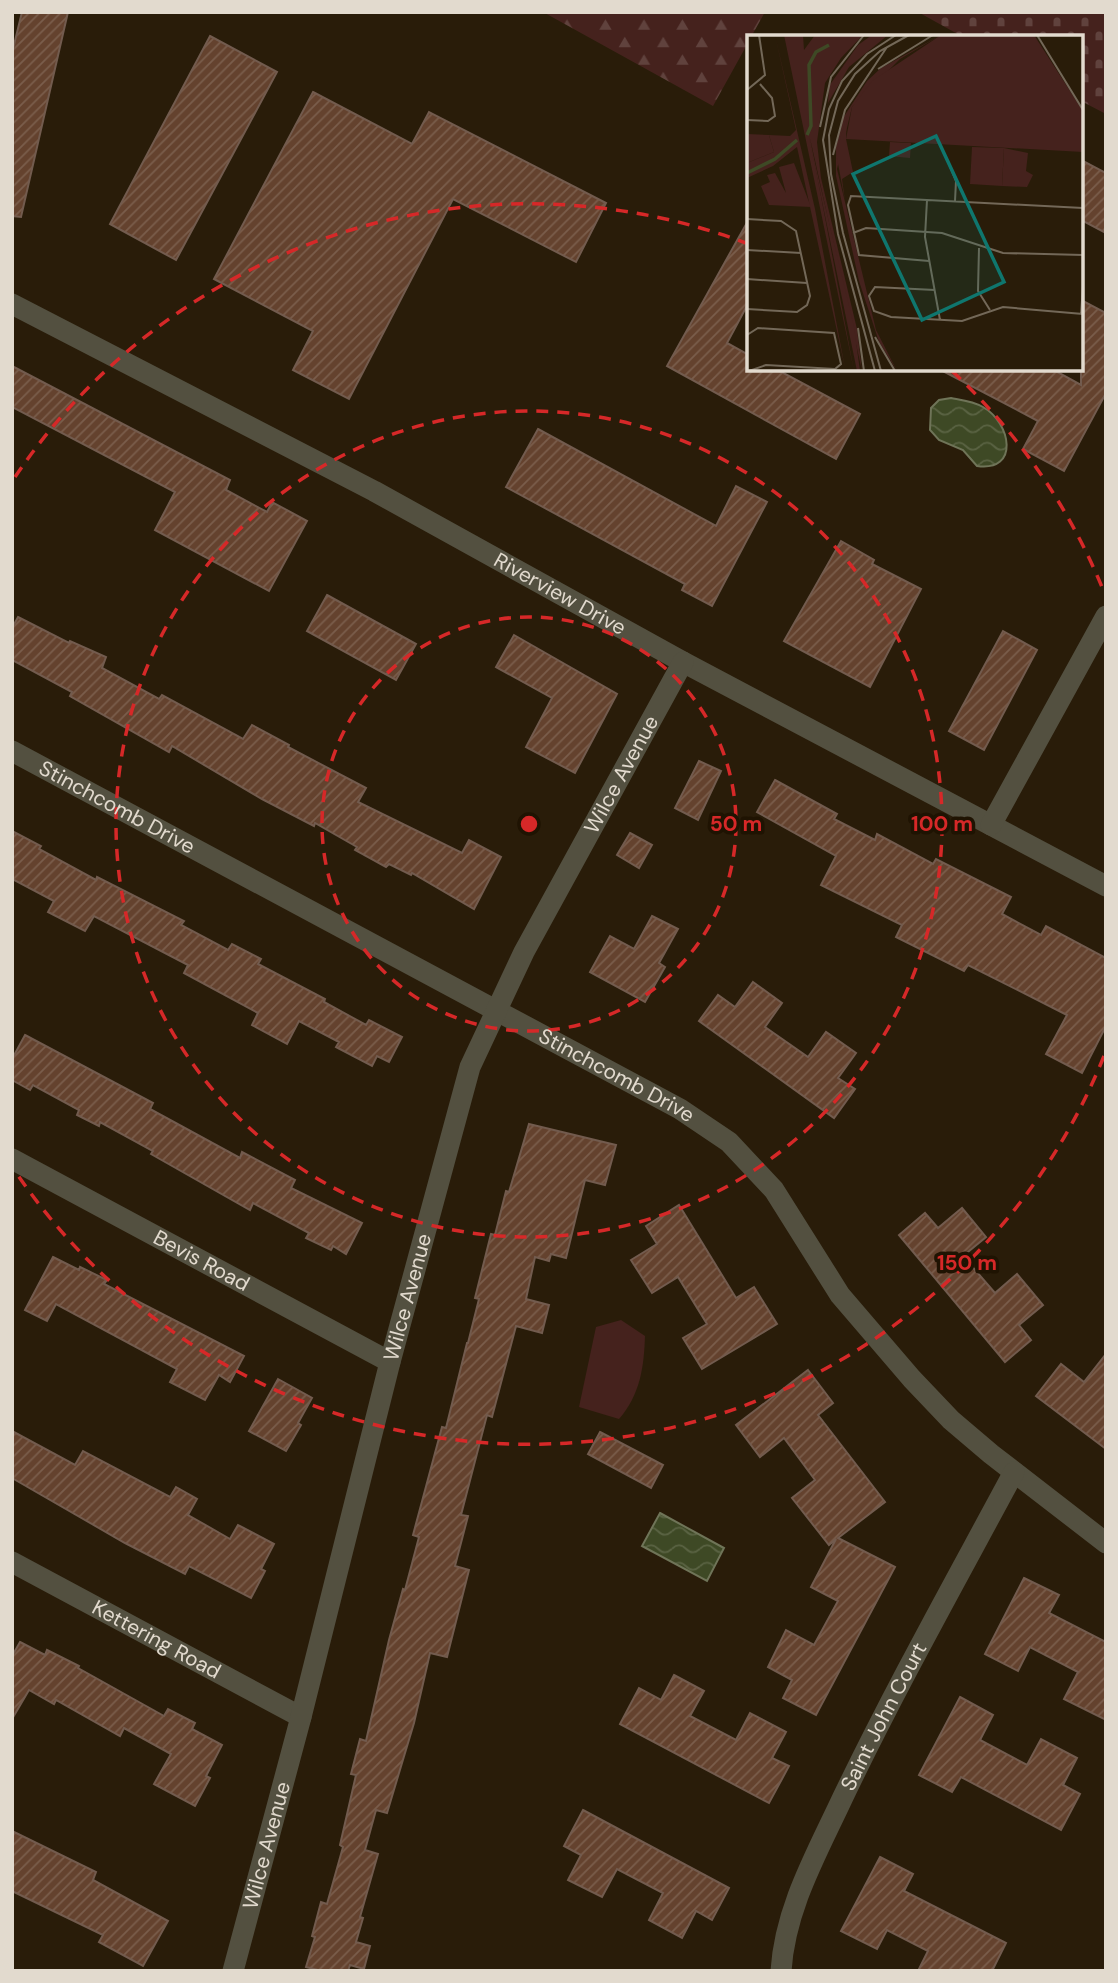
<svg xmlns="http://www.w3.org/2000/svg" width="1118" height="1983" font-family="'DM Sans',sans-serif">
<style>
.forest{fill:url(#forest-firs)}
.cemetery{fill:url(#cemetery-stones)}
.park{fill:#45221d}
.water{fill:url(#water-waves);stroke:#6f7458;stroke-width:2}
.building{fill:url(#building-hatch);stroke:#725b4e;stroke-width:2}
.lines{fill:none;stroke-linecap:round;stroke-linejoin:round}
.minor{stroke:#535040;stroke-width:21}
.ring{fill:none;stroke:#d62828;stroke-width:3.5;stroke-dasharray:12 9}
.labels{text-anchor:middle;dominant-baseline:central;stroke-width:7;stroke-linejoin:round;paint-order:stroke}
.street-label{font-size:21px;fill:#e2dace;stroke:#1f1302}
.inset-river{fill:none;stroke:#3e4925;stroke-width:3.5}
.inset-road{fill:none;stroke:#736858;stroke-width:2}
.view{fill:#0f766e;fill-opacity:0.15;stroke:#0f766e;stroke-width:3.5}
.inset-edge{fill:none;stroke:#e2dace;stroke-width:3.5}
.centre{fill:#d62828;stroke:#1f1302;stroke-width:3.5}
.ring-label{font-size:21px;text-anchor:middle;font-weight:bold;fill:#d62828;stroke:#1f1302;stroke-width:7;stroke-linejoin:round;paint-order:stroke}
</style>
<defs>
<pattern id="forest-firs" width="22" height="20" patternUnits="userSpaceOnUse" patternTransform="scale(1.75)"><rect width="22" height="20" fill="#45221d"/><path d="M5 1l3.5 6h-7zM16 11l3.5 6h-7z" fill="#60423d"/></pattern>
<pattern id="cemetery-stones" width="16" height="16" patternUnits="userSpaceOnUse" patternTransform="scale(1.75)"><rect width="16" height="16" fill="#45221d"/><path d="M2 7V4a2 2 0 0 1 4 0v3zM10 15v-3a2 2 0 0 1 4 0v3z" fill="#60423d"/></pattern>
<pattern id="water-waves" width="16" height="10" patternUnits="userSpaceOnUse" patternTransform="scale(1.75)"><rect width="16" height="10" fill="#3e4925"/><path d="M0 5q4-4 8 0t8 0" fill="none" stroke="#5a6343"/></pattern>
<pattern id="building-hatch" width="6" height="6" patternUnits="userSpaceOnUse" patternTransform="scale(1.75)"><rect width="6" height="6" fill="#64422e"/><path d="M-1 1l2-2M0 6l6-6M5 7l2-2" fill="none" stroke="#7a5d4b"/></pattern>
</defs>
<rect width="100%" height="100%" fill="#291c09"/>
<!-- forest -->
<polygon class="forest" points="543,12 765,12 751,37 749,37 749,41 713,106"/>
<!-- cemetery -->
<polygon class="cemetery" points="918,12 1106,12 1106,114 1081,101 1081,37 963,37"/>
<!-- park -->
<path class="park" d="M621,1320L645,1336C644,1367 640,1395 619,1419L579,1407L596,1327Z"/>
<!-- water -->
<g class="water">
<path d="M951,398C962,400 973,401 983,407C1011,423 1020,472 977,466L963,450L939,440L930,430L931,408L939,400Z"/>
<polygon points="660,1513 724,1548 707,1581 642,1546"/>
</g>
<!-- building -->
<g class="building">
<polygon points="22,12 68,12 21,217 12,216 12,53"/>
<polygon points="210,36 277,72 176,260 110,224"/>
<polygon points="313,92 412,144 429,112 606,203 576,262 453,199 349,399 293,370 313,331 214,279"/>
<polygon points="1081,160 1106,173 1106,233 1081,220"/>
<polygon points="749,219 749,302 727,343 749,355 749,369 776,369 860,414 836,459 667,366"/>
<polygon points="1081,300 1106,313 1106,393 1064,471 1023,449 1038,421 939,369 1052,369 1081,385"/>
<polygon points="12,366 230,480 226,490 267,512 272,502 307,521 269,591 155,530 175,492 12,407"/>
<polygon points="538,429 716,526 736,486 767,502 712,606 682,590 685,584 506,487"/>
<polygon points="841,541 874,560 872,564 921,589 870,687 784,641"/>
<polygon points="327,595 416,644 396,680 307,631"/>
<polygon points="18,617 69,643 70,641 106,657 102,668 159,699 162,695 243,739 252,725 289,745 288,747 366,788 358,802 462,853 469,840 501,857 474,909 412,873 411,875 389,864 386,867 355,850 357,847 315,823 314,826 262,799 172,746 169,752 70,696 72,692 12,660 12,628"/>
<polygon points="1003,631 1037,650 984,750 949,731"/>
<polygon points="514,635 617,694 575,773 526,747 552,698 496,667"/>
<polygon points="699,761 721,771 698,820 675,808"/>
<polygon points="775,780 837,814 834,819 875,840 877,834 933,864 936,859 1011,897 1002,914 1041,935 1046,926 1106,958 1106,1026 1082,1073 1046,1054 1067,1015 968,965 964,971 896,937 902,925 821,885 836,856 757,812"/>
<polygon points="12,831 41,846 39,849 96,880 97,877 184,921 181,925 228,950 232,944 261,959 258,964 325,999 324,1002 366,1025 369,1020 402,1037 389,1062 377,1056 372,1066 336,1047 339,1042 299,1021 287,1044 252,1025 258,1013 184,973 188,965 94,916 85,931 48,912 54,901 12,879"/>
<polygon points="630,833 652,845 639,868 617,855"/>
<polygon points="652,916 678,929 659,963 665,967 645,1002 590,972 610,936 634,949"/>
<polygon points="753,982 782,1003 765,1027 808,1057 826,1032 856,1053 838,1078 855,1089 834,1118 699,1021 718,995 735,1007"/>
<polygon points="25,1035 153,1103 150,1109 240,1158 242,1152 295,1180 291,1188 362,1223 346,1254 333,1246 331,1250 306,1238 309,1233 253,1203 250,1210 151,1154 153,1151 100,1122 99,1126 77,1115 79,1110 33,1085 30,1090 12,1080 12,1059"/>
<polygon points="529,1124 616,1145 605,1185 585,1180 566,1258 551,1254 549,1261 535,1257 526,1299 549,1305 542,1333 516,1326 492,1417 487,1415 461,1515 468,1516 455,1566 469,1570 447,1657 430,1653 414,1723 387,1813 376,1810 365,1850 378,1854 360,1917 363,1918 356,1942 370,1946 364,1969 350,1965 348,1971 322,1971 306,1967 315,1937 312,1936 321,1902 327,1904 343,1847 340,1845 356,1775 351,1774 360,1739 366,1741 389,1640 403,1589 405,1590 419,1537 413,1535 442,1427 446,1428 467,1343 468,1343 479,1299 475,1298 491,1234 495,1235 506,1191 509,1192"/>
<polygon points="679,1205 736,1298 754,1287 777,1324 702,1369 683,1338 707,1324 678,1277 652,1293 631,1260 657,1244 646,1226"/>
<polygon points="962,1208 986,1237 963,1256 995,1293 1017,1274 1043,1305 1019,1325 1031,1340 1005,1362 899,1235 925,1213 938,1228"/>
<polygon points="53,1257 79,1270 80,1267 107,1280 104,1284 244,1356 230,1382 219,1375 205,1400 170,1382 177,1369 56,1304 47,1321 25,1310"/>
<polygon points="1106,1354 1106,1449 1036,1396 1061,1364 1084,1382"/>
<polygon points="808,1370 833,1403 818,1415 885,1502 838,1538 895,1567 816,1715 783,1698 792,1680 768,1667 786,1630 814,1645 838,1601 811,1587 836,1539 829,1545 792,1498 815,1480 784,1438 760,1457 736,1425"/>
<polygon points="278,1379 312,1398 298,1423 301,1425 286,1451 249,1431"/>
<polygon points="12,1431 75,1465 83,1451 170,1497 176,1487 197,1499 188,1515 230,1539 238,1525 274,1544 261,1569 265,1571 251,1598 189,1566 185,1574 125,1543 12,1478"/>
<polygon points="600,1432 663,1465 651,1488 588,1454"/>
<polygon points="1024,1578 1059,1595 1049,1613 1106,1642 1106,1720 1064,1699 1078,1672 1030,1647 1018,1671 985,1654"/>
<polygon points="20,1642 45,1655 47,1650 79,1666 78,1668 164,1716 168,1709 195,1723 192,1729 222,1745 206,1776 210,1778 195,1806 154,1784 171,1754 124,1728 120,1736 56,1700 54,1704 29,1690 12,1719 12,1656"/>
<polygon points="674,1675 704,1691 690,1716 736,1740 750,1713 786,1732 772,1758 789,1766 769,1803 620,1724 639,1688 661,1700"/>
<polygon points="960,1697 993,1715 980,1740 1027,1765 1041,1739 1077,1758 1063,1785 1080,1794 1061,1830 961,1777 952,1792 919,1775"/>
<polygon points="583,1810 729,1888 712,1920 696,1911 682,1938 649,1920 663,1893 617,1869 602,1897 568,1880 581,1855 564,1846"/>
<polygon points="12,1831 96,1872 93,1880 168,1921 143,1966 99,1942 103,1935 12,1891"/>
<polygon points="880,1857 913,1874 904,1891 1006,1943 992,1971 918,1971 928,1951 887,1930 877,1949 841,1931"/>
</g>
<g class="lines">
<!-- minor -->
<g class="minor">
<path id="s1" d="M12,304L374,491L683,662L1106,886"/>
<path id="s2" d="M12,751L680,1109L729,1142L774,1190L840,1295L912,1379L951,1420L991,1454L1106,1543"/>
<polyline points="991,825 1106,616"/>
<path id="s3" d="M12,1159L390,1362"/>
<path id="s4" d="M12,1562L301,1717"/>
<path id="s5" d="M233,1971L301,1717L390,1362L470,1067L524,952L683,662"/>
<path id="s6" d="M781,1971C785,1908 817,1853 843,1797C896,1687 956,1580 1014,1472"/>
</g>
</g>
<!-- distance rings -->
<g class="ring">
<circle cx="529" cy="824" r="207"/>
<circle cx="529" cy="824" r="413"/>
<path d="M1104 1056A620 620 0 0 1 15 1171M15 477A620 620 0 0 1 746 243M952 371A620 620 0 0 1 1104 592"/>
</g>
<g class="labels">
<!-- street labels -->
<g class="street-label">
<text stroke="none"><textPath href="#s1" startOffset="620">Riverview Drive</textPath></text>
<text stroke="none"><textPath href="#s5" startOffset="1264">Wilce Avenue</textPath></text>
<text stroke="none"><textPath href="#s2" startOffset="119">Stinchcomb Drive</textPath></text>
<text stroke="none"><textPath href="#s2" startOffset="686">Stinchcomb Drive</textPath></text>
<text stroke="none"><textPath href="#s3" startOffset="215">Bevis Road</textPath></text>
<text stroke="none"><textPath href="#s5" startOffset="696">Wilce Avenue</textPath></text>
<text stroke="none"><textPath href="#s4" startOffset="164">Kettering Road</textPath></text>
<text stroke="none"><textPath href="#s6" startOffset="276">Saint John Court</textPath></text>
<text stroke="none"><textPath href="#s5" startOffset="130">Wilce Avenue</textPath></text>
</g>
</g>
<!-- overview -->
<g transform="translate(747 35)">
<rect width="336" height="336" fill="#291c09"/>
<path d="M37,0H56L57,15L68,0H116L94,23L78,48L70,107L74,143L110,294L115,336L63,103L107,336ZM125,0H141L102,32L81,68L82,51L111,10ZM194,0L153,24L105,72L90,134L129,295L150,336L132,307L112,246L89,141V112L96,83L120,46L134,33ZM0,99L22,100L27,117L0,128ZM257,113L281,118L279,136L286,140L280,152L255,151Z" fill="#45221d"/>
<path d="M28,0L68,174L98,333L50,112L26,131L0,143V128L27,117L22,100L43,101L49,95ZM100,81L99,104L106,137L95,144L98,166L89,118ZM62,103L107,292L113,336H110ZM143,107L164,108L163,123L142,121Z" fill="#45221d"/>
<path d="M194,0H287L336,76V117L99,104L105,72L125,46Z" fill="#45221d"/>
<path d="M47,128L64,172L22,170L14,151L23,147L20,140L28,138L39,158L32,132Z" fill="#45221d"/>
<path d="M225,112L257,113L255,151L223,149Z" fill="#45221d"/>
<path class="inset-river" d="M60,100L64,91L62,30L69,17L82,10M0,138L28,124L50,105"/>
<path class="inset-road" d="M290,0L336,75M131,34L186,0M0,55L18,40L12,0M0,85L21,86L28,81L25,63L13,49M73,92L84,42L117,0M86,120L98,75L140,12M202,129L209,146L208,166M180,165L178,202L193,285M0,184L34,186L49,196L63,261L60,270L50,277L0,274M106,198L119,193L195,198L256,218L336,220M232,213L231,256L243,275M0,215L54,218M182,226L112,220L101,170L104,161L336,173M0,244L60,248M188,255L128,252L122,261L127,276L144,282L215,286L256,272L336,279M334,279L336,251M111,293L117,336M0,300L11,293L87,298L94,329L88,334L19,330L2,336M128,302L148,336M128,336L91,199L76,105L82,74L95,46L120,19L149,0M134,336L96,198L84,139L82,100L91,66L108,39L133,16L162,0"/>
<path class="view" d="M189,101L257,247L175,285L106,139Z"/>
<rect width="336" height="336" class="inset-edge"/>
</g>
<circle cx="529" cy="824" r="10" class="centre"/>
<g class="ring-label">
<text x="736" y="831">50 m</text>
<text x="942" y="831">100 m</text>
<text x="967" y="1270">150 m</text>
</g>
<!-- border -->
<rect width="1118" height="1983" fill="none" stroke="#e2dace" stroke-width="28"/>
</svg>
